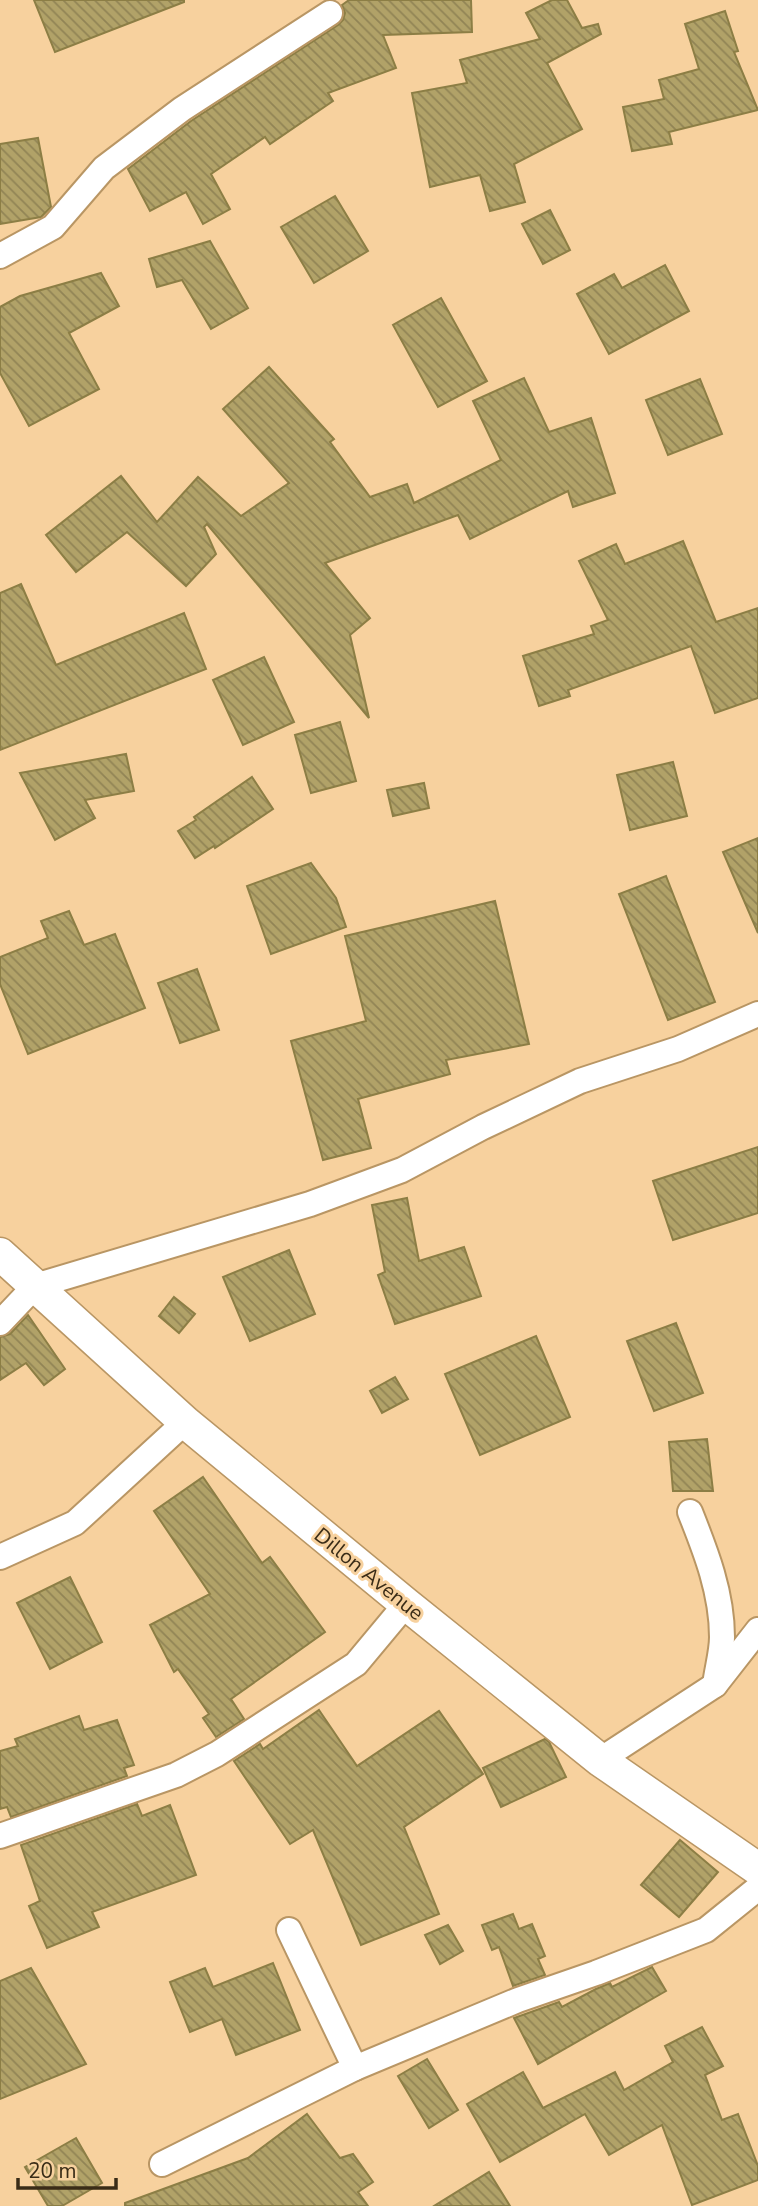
<svg xmlns="http://www.w3.org/2000/svg" width="758" height="2206" font-family="'Nunito Sans',sans-serif">
<style>
.building{fill:url(#building-back-hatch);stroke:#8c7e45;stroke-width:2}
.lines{fill:none;stroke-linecap:round;stroke-linejoin:round}
.minor-casing{stroke:#b99664;stroke-width:28}
.tertiary-casing{stroke:#b99664;stroke-width:35}
.minor{stroke:#fff;stroke-width:24}
.tertiary{stroke:#fff;stroke-width:32}
.labels{text-anchor:middle;dominant-baseline:central;stroke-width:6;stroke-linejoin:round;paint-order:stroke}
.street-label{font-size:21px;fill:#3a2c17;stroke:#f7d19e}
</style>
<defs>
<pattern id="building-back-hatch" width="6" height="6" patternUnits="userSpaceOnUse" patternTransform="scale(1.75)"><rect width="6" height="6" fill="#b1a268"/><path d="M-1 5l2 2M0 0l6 6M5-1l2 2" fill="none" stroke="#918455"/></pattern>
</defs>
<rect width="100%" height="100%" fill="#f7d19e"/>
<!-- building -->
<g class="building">
<polygon points="34,0 184,0 184,2 55,52"/>
<polygon points="349,0 471,0 472,32 383,35 396,68 328,93 333,101 270,144 265,137 211,174 230,209 203,224 186,192 150,211 128,169 191,121 338,25 343,20 345,13 342,5"/>
<polygon points="552,0 567,0 582,28 598,24 601,34 547,63 582,129 514,164 525,202 490,211 480,175 430,187 412,93 467,83 460,60 540,39 526,13"/>
<polygon points="725,11 738,51 734,52 758,110 669,132 672,144 632,151 623,107 664,99 659,80 699,69 685,24"/>
<polygon points="38,138 51,207 41,217 0,224 0,144"/>
<polygon points="335,196 368,251 314,283 281,227"/>
<polygon points="550,210 570,250 543,264 522,224"/>
<polygon points="210,241 248,308 211,329 182,280 157,287 149,259"/>
<polygon points="665,265 689,311 609,354 577,294 614,274 622,288"/>
<polygon points="101,273 119,306 69,333 99,389 29,426 0,373 0,307 20,296"/>
<polygon points="441,298 487,381 438,407 393,325"/>
<polygon points="269,367 334,439 330,442 370,497 407,484 414,503 501,460 473,401 524,378 549,432 591,418 615,493 573,507 568,491 470,539 458,515 325,563 370,618 350,635 369,718 207,524 204,527 216,554 186,586 127,532 76,572 46,535 121,476 157,522 198,477 241,516 289,483 223,409"/>
<polygon points="700,379 722,434 668,455 646,400"/>
<polygon points="683,541 716,622 758,608 758,698 715,713 691,646 568,690 570,696 539,706 523,656 594,634 591,626 608,620 579,561 616,544 625,564"/>
<polygon points="21,584 56,665 184,613 206,669 0,750 0,593"/>
<polygon points="264,657 294,722 243,745 213,680"/>
<polygon points="340,722 356,781 311,793 295,735"/>
<polygon points="126,754 134,791 85,800 95,818 55,840 20,773"/>
<polygon points="673,762 687,816 630,830 617,775"/>
<polygon points="252,777 273,809 215,848 214,846 195,858 178,831 196,820 194,817"/>
<polygon points="424,783 429,808 393,816 387,790"/>
<polygon points="758,838 758,933 723,852"/>
<polygon points="311,863 336,898 346,927 271,954 247,886"/>
<polygon points="666,876 715,1002 668,1020 619,894"/>
<polygon points="495,901 529,1044 446,1060 450,1074 358,1099 371,1148 323,1160 291,1041 366,1021 345,936"/>
<polygon points="69,911 84,945 115,934 145,1008 28,1054 0,984 0,957 48,938 41,921"/>
<polygon points="197,969 219,1030 180,1043 158,983"/>
<polygon points="758,1147 758,1213 673,1240 653,1181"/>
<polygon points="407,1198 419,1261 464,1247 481,1296 395,1324 378,1275 385,1272 372,1205"/>
<polygon points="289,1250 315,1314 250,1341 223,1277"/>
<polygon points="174,1297 195,1314 179,1333 159,1316"/>
<polygon points="28,1315 65,1369 44,1385 26,1363 0,1380 0,1337 10,1334"/>
<polygon points="676,1323 703,1393 654,1411 627,1341"/>
<polygon points="536,1336 570,1417 480,1455 445,1374"/>
<polygon points="395,1377 408,1399 382,1413 370,1391"/>
<polygon points="707,1439 713,1491 673,1491 669,1442"/>
<polygon points="203,1477 262,1563 270,1557 325,1632 231,1699 244,1719 216,1737 203,1718 209,1714 178,1669 174,1672 150,1625 210,1594 154,1511"/>
<polygon points="70,1577 102,1642 50,1669 17,1603"/>
<polygon points="319,1710 357,1766 439,1711 483,1774 404,1827 439,1914 361,1945 313,1830 290,1844 234,1761 260,1744 263,1749"/>
<polygon points="79,1716 84,1730 117,1720 134,1765 124,1768 127,1776 11,1817 7,1807 0,1809 0,1751 18,1746 15,1739"/>
<polygon points="545,1739 549,1742 566,1777 501,1807 483,1768"/>
<polygon points="137,1804 142,1816 170,1805 196,1875 92,1912 99,1927 47,1948 29,1906 40,1901 21,1845"/>
<polygon points="680,1840 718,1872 679,1917 641,1885"/>
<polygon points="513,1914 519,1929 532,1924 545,1956 538,1959 545,1975 513,1986 499,1947 492,1950 482,1925"/>
<polygon points="448,1925 463,1951 440,1964 425,1935"/>
<polygon points="273,1963 300,2030 236,2055 222,2019 190,2032 170,1982 205,1968 213,1987"/>
<polygon points="652,1967 666,1991 538,2064 514,2018 559,2002 562,2007 596,1989 610,1983 612,1987"/>
<polygon points="31,1968 86,2064 0,2099 0,1981"/>
<polygon points="702,2027 723,2066 705,2075 722,2120 738,2114 758,2166 758,2180 692,2205 662,2125 609,2155 585,2114 500,2162 467,2104 523,2072 543,2108 615,2072 624,2090 673,2062 665,2046"/>
<polygon points="427,2059 458,2110 429,2128 398,2076"/>
<polygon points="307,2114 340,2158 353,2154 373,2182 358,2192 368,2206 125,2206 125,2203 248,2158"/>
<polygon points="76,2138 102,2183 62,2206 48,2206 25,2167"/>
<polygon points="489,2172 510,2206 434,2206"/>
</g>
<g class="lines">
<!-- minor casing -->
<g class="minor-casing">
<g id="minor">
<polyline points="0,256 53,227 104,168 182,109 330,13"/>
<polyline points="0,1323 35,1286 310,1204 402,1170 483,1127 580,1081 678,1049 758,1014"/>
<path d="M690,1512C706,1552 722,1593 722,1637C722,1652 717,1669 715,1685"/>
<polyline points="0,1557 75,1523 185,1422"/>
<polyline points="600,1760 715,1685 758,1630"/>
<polyline points="0,1836 176,1775 217,1754 356,1664 406,1604"/>
<polyline points="289,1930 355,2068"/>
<polyline points="162,2164 355,2068 518,2000 596,1973 706,1930 758,1888"/>
</g>
</g>
<!-- tertiary casing -->
<g class="tertiary-casing">
<polyline id="tertiary" points="0,1254 185,1422 406,1604 600,1760 758,1869"/>
</g>
<!-- minor -->
<use href="#minor" class="minor"/>
<!-- tertiary -->
<use href="#tertiary" class="tertiary"/>
</g>
<g class="labels">
<!-- street labels -->
<g class="street-label">
<text transform="translate(369 1574) rotate(39)">Dillon Avenue</text>
</g>
</g>
<!-- scale -->
<path d="M18 2178v10h98v-10" fill="none" stroke="#3a2c17" stroke-width="3.5"/>
<text x="28" y="2178" font-size="21" fill="#3a2c17" stroke="#f7d19e" stroke-width="5" paint-order="stroke">20 m</text>
</svg>
